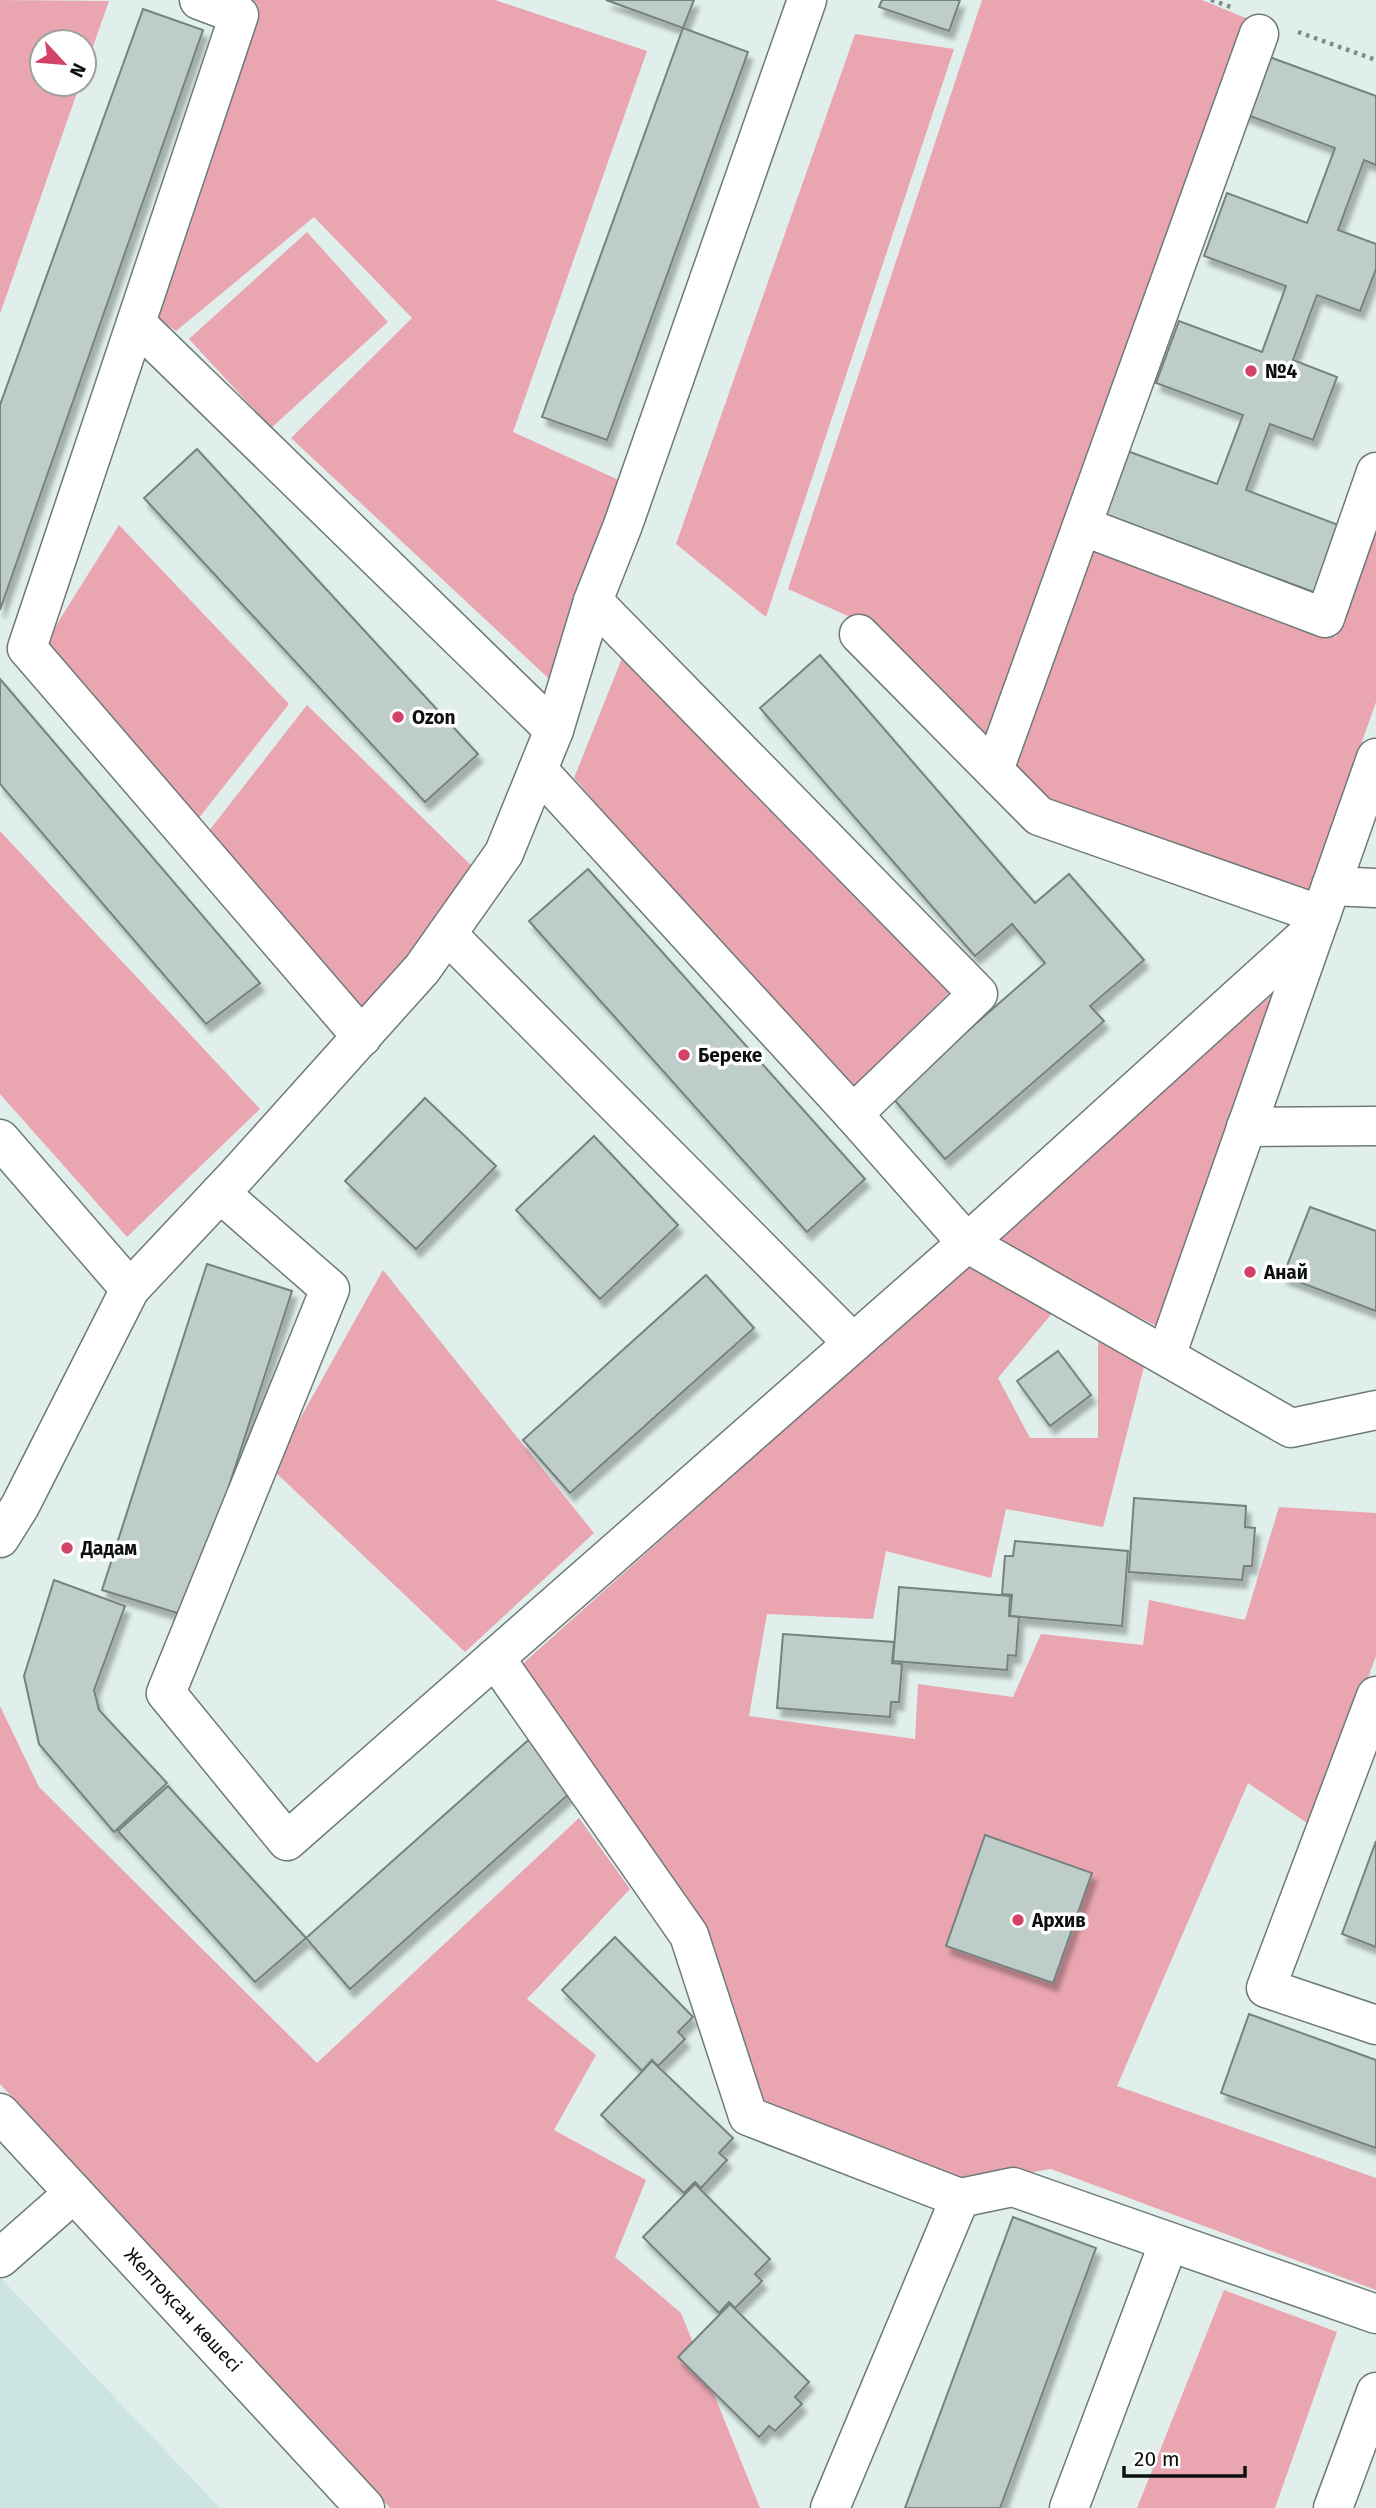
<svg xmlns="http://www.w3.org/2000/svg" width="1376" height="2508" font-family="'Fira Sans',sans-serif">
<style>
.built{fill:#cde5e2}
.green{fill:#eaa6b0}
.building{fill:#beccca;stroke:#758280;stroke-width:2;filter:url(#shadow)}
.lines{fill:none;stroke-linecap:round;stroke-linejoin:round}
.minor-casing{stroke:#6d7a78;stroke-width:41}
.major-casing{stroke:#6d7a78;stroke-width:41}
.path{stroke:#808a88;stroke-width:4.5;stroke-dasharray:3.5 5;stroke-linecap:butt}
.minor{stroke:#fff;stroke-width:38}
.major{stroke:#fff;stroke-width:38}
.poi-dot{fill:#d24367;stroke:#fff;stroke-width:2.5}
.labels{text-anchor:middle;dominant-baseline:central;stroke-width:7;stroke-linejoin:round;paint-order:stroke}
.poi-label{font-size:19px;font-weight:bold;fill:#0c1110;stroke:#fff;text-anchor:start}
.street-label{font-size:19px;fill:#0c1110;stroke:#fff}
</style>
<defs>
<filter id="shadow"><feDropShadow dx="4.5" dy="8" stdDeviation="2" flood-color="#0004"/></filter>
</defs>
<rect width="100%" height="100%" fill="#e0efec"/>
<!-- built -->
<polygon class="built" points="0,2277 220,2508 0,2508"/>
<!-- green -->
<g class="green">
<polygon points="0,0 109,1 84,72 84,42 42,42 42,84 80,84 0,314"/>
<polygon points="245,0 495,0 647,51 513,432 654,496 562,691 291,438 412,318 314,217 176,331 157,318"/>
<polygon points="982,0 1202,0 1253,21 991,742 859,621 788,589"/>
<polygon points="855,34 954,49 766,617 676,544"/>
<polygon points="307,232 388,322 271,428 189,339"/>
<polygon points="1376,523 1376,702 1307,897 1054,806 1009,758 1084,543 1336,637"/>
<polygon points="119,525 289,704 198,819 45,643"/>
<polygon points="635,626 954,988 849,1092 574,778"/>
<polygon points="307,705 477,871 361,1012 205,836"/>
<polygon points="0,831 260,1109 127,1237 0,1094"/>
<polygon points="1286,983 1160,1328 988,1241"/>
<polygon points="970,1263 1059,1305 998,1378 1030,1438 1098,1438 1098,1335 1149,1347 1103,1527 1006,1509 991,1578 886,1551 873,1619 767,1614 749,1716 915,1739 918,1684 1013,1697 1041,1634 1143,1645 1149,1600 1245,1620 1279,1507 1376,1513 1376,1656 1313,1827 1248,1783 1117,2086 1376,2178 1376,2290 1051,2169 965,2183 760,2103 708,1928 518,1668"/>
<polygon points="383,1270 594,1533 465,1652 272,1469"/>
<polygon points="0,1706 39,1787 317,2063 579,1818 630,1889 527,1999 596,2055 554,2130 646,2180 615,2257 681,2313 760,2508 390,2508 0,2084"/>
<polygon points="1224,2290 1337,2332 1275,2508 1137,2508"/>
</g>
<!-- building -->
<g class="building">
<polygon points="606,0 694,0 683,28"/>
<polygon points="882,0 960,0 949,31 879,7"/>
<polygon points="143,9 203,30 0,610 0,405"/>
<polygon points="683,28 748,52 607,440 542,417"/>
<polygon points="1264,55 1376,96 1376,165 1364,160 1338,230 1376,244 1376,269 1360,311 1317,295 1293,360 1337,377 1313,440 1270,424 1246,490 1341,526 1316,593 1099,512 1122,449 1217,484 1243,415 1156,383 1179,321 1262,352 1286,286 1204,256 1227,193 1307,223 1335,148 1242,113"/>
<polygon points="197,449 478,754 425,802 144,498"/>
<polygon points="820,655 1035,903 1069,874 1144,960 1090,1006 1104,1021 945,1159 892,1097 1045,963 1012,924 975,956 760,708"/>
<polygon points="0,679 260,983 206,1024 0,784"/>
<polygon points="588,869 865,1179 807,1232 529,921"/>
<polygon points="425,1098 496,1166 416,1249 345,1181"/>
<polygon points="594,1136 678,1225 600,1299 516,1210"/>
<polygon points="1310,1207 1376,1231 1376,1311 1283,1276"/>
<polygon points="207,1264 292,1291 187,1616 102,1590"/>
<polygon points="706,1275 754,1328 570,1493 523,1440"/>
<polygon points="1058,1351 1091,1395 1050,1426 1017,1381"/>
<polygon points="1134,1498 1246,1506 1245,1527 1255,1528 1252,1566 1244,1566 1242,1580 1129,1572"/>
<polygon points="1015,1541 1128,1551 1122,1626 1010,1616 1012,1595 1002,1594 1005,1556 1013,1556"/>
<polygon points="54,1580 125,1606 94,1690 99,1710 167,1783 114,1832 39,1744 24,1676"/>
<polygon points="899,1587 1010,1596 1009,1616 1019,1617 1016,1656 1008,1655 1007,1670 893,1661"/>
<polygon points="783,1634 894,1642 892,1663 902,1664 899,1702 891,1702 890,1717 777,1708"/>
<polygon points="534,1735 579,1785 350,1989 306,1938"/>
<polygon points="168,1786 306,1938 255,1982 118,1831"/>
<polygon points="985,1835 1092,1873 1053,1983 946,1946"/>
<polygon points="1376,1841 1376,1947 1342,1934"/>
<polygon points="615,1937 693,2017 678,2032 685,2039 658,2066 652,2060 642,2071 562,1990"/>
<polygon points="1249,2014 1376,2060 1376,2148 1221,2093"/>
<polygon points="652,2061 733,2138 719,2153 727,2160 701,2188 695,2182 684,2193 601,2115"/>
<polygon points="695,2184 770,2259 755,2274 762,2281 735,2308 729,2302 719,2313 643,2237"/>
<polygon points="1013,2217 1096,2248 1000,2508 905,2508"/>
<polygon points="730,2304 809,2382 795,2397 802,2404 775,2431 769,2426 759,2437 678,2357"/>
</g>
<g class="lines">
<!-- minor casing -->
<g class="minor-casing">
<g id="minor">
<polyline points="199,0 239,15 27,648 362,1037"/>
<polyline points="136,323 554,730"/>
<polyline points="1082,526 1325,618 1376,472"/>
<polyline points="593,601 978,994 853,1114"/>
<polyline points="859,634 1039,816 1321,915"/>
<polyline points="538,770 853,1114 967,1243 1316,927"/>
<polyline points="994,770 1259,34"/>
<polyline points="1331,886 1376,888"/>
<polyline points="447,934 853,1343"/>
<polyline points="1246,1127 1376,1126"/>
<polyline points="0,1139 130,1289"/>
<polyline points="220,1193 330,1289 166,1693 287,1841 967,1243 1291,1428 1376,1410"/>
<polyline points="1166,1356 1376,758"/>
<polyline points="0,1538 20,1506 130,1289 237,1175 422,969 504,853 554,730 593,601 623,525 807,0"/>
<polyline points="495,1658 689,1935 748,2116 960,2198 1013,2187 1376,2314"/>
<polyline points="1376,1696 1266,1988 1376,2025"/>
<polyline points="0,2258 74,2193"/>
<polyline points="830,2508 960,2198"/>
<polyline points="1069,2508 1169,2242"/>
<polyline points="1333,2508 1376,2392"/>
</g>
</g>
<!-- major casing -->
<g class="major-casing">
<polyline id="major" points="0,2113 365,2508"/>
</g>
<!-- path -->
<g class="path">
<polyline points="1211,0 1231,7"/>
<polyline points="1298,32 1376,60"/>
</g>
<!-- minor -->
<use href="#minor" class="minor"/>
<!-- major -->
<use href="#major" class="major"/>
</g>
<!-- markers -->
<g class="poi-dot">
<circle cx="1251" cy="371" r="7"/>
<circle cx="398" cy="717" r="7"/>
<circle cx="684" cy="1055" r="7"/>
<circle cx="1250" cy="1272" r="7"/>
<circle cx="67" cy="1548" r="7"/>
<circle cx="1018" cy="1920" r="7"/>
</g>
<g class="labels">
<!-- poi labels -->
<g class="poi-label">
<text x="1265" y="371">№4</text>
<text x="412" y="717">Ozon</text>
<text x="698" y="1055">Береке</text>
<text x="1264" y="1272">Анай</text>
<text x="81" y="1548">Дадам</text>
<text x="1032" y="1920">Архив</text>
</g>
<!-- street labels -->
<g class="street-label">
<text transform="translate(183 2310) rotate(47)">Желтоқсан көшесі</text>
</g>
</g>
<!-- north arrow -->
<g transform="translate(63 63) rotate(116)"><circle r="33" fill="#ffffff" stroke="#9ea09f" stroke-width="2"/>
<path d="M0-5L12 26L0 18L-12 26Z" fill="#d24367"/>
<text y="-10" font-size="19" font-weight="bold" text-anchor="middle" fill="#0c1110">N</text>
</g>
<!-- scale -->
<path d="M1124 2466v10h121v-10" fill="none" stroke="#0c1110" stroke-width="3.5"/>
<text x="1134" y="2466" font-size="21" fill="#0c1110" stroke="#ffffff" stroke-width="5" paint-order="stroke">20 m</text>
</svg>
